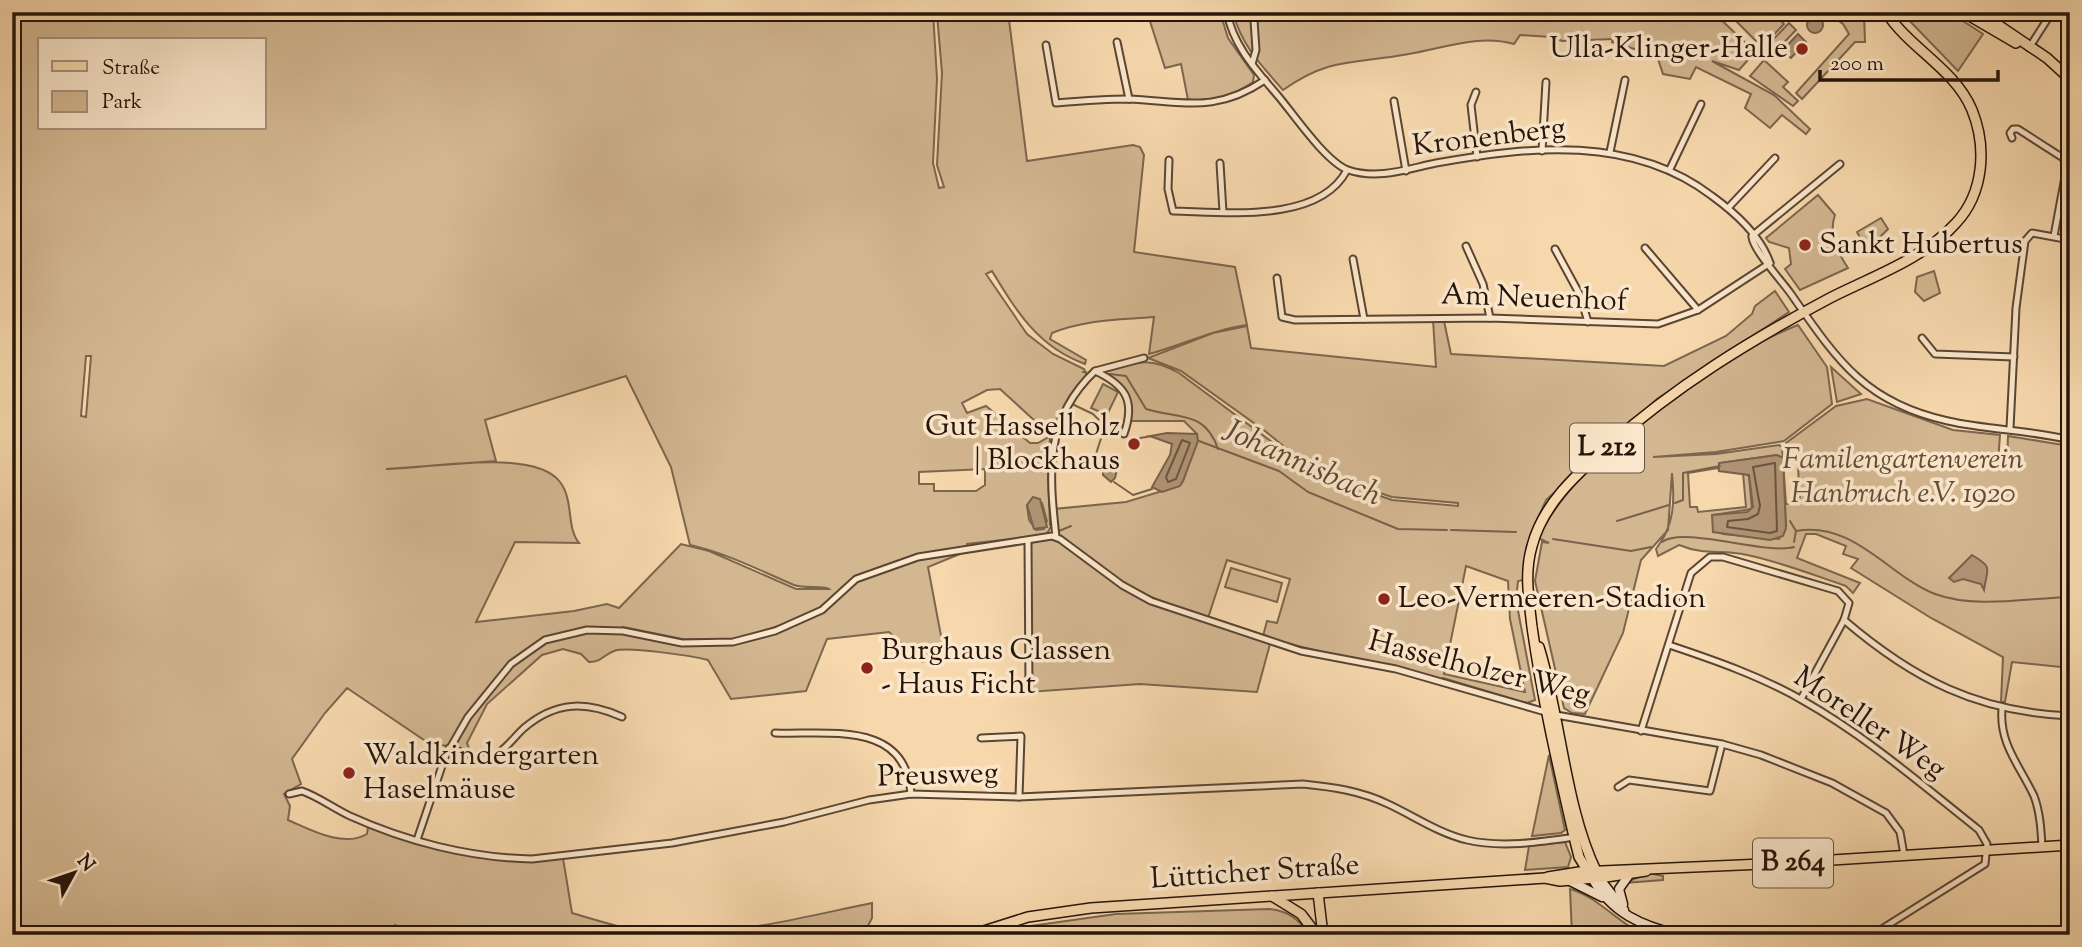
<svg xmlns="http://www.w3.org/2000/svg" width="2082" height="947" font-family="'Sorts Mill Goudy',serif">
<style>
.green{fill:#d3b791;stroke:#7c664e;stroke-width:2;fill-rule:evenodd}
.water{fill:#b09576;stroke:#79614b;stroke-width:2}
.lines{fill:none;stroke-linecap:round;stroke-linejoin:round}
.shore{stroke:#6b5440;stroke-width:2}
.stream{stroke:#79614b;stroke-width:2}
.street-casing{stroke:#5a4533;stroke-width:9}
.secondary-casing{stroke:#26140a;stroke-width:11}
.primary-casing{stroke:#26140a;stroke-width:12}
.street{stroke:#fae6ca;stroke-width:5}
.secondary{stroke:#fae6ca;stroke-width:8}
.primary{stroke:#f7d8ad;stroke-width:9}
.poi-dot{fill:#8f2418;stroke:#fae6ca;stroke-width:2.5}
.labels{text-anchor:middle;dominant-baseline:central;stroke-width:7;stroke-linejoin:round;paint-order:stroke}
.shield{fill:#fae6ca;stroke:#665344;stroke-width:2}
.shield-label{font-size:28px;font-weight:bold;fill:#26140a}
.poi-label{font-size:30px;fill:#26140a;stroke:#fae6ca;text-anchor:start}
.street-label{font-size:30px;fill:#26140a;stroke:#fae6ca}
.park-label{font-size:30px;font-style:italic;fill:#634d39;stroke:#fae6ca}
.water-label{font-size:32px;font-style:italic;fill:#5d4835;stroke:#fae6ca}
</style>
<rect width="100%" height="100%" fill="#f7d8ad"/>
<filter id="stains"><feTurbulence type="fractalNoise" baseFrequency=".00286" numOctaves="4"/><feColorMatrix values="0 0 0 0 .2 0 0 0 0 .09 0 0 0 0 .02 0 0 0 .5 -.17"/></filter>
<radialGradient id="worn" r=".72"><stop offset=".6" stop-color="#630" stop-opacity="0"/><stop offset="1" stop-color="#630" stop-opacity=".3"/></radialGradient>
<!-- green -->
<g class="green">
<path d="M12,12H933L937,79L933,163L939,188L944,187L937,165L942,73L937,14L1008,12L1027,161L1133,145L1140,147L1144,155L1134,252L1235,267L1247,325C1212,330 1182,345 1149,354L1154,317C1120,320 1087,319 1052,333L1050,339L1086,360L1085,364C1038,347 1017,312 992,271L986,274L1027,334L1053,354L1084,369L1087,376L1051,430L1047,432L1000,389L987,390L962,403L967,413L986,406L1030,443H1038L1052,435L1049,474L1052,525L1046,535L967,544V551L928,567L945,657L922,662L889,632L827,639L806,691L731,699L708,660C692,656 628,646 614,651C603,655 602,662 589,662L581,654L563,649L542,655L487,704L467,743L470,751L427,742L347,688L325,713L292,759L301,784L284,794L290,806L288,820C311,830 343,848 367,834L368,827C433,849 494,867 563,858L572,913C596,920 620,928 644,932C715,941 802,917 872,903V918L863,935H405V929L395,925L390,935H12ZM40,40H264V128H40ZM86,356H91L86,417L81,416ZM626,376L671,467L690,545C726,553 759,570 794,585C804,589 824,585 829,589H796L709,551L681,544L619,608L607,604L574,611L476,622L515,542L579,543C566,527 574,500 560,482C534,447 426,469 386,469L496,461L485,420ZM985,469V485L976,491H934V484H919V472ZM1042,503L1047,521L1044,529L1036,530L1029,520L1027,505ZM821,613C739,650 710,650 622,633L623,627L682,639L733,640Z"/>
<path d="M1147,12H1220L1228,38L1254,75L1253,82C1233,96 1213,101 1188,100L1181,64L1165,68Z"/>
<path d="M1233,12H1713L1755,52L1739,70L1712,61L1774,95L1810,129L1806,134L1782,115L1770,128L1745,108L1751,94L1696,67L1690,79L1663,74L1657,56L1612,42L1613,39L1562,41L1552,37L1520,35L1514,44C1479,34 1444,48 1409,54C1356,64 1331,56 1283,90C1261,65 1241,45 1233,12Z"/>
<polygon points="1727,12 1779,12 1783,16 1780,20 1784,24 1762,47"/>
<polygon points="1826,12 1864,12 1865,42 1855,42 1802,99 1796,93 1849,34 1843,24"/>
<polygon points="1901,12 1949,12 1983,34 1958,71"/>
<polygon points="1789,23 1796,30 1771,56 1764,49"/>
<polygon points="1764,60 1788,82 1783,87 1798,101 1793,106 1750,76"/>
<path d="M1818,195L1835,215C1828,233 1838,253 1848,268L1800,290L1785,269L1791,264L1789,248L1769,242L1766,238Z"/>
<polygon points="1881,218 1888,229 1870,247 1865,246 1857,232"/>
<polygon points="1934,271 1940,293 1924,301 1915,292 1917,277"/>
<path d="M1775,291L1789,312L1657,399L1546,500L1530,536L1523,580L1518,581L1516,600L1535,700L1527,703L1443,678L1442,680C1383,662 1322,655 1263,636L1267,621L1277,623L1290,579L1227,560L1208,618C1153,601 1098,577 1058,534L1054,509L1126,502L1179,486L1183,481L1197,434L1184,421H1130C1128,395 1125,385 1101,372C1135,363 1147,355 1179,373L1314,473L1392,500L1458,506V503L1392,497L1314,471L1265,431L1181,371L1148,358L1213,333L1247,326L1251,348L1436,367L1433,320L1444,321L1451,354L1664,366L1726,336L1752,314L1755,306ZM1466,566L1508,581L1510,619L1525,692L1444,674Z"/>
<path d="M1798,325L1827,367L1832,404L1784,441L1716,452L1653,457L1716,454L1779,445L1782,447L1786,504L1800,503L1797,448L1786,449V443L1836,406L1867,399L1953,430L2000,435L1998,462H2007L2008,436L2070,446V668L2012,662L2005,702H2001L2003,657L1931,618L1851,568L1858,559L1843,554L1846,546L1816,534H1806L1797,558L1860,583L1853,593L1846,586C1813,575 1781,562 1747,555C1720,549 1706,556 1679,545L1658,556L1656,549C1674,526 1675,502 1672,473L1668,530L1641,560L1623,633L1585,714L1572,713L1564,708L1535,581L1542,542L1549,543L1538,538C1580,453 1710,360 1798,325ZM1777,455L1783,458L1786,528L1779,539L1723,534L1713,515L1752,509L1749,477L1746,473H1743L1746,507L1698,512L1697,507H1690L1688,473L1718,468L1719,471V463Z"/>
<polygon points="1831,367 1861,394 1837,402"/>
<polygon points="1103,384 1118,392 1107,415 1091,408"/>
<polygon points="1049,539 1060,541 1142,599 1270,644 1257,692 1140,684 1029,692 1029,543"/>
<polygon points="1231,568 1282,583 1277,602 1225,587"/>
<polygon points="1549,755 1565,830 1561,833 1532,836"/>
<polygon points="1565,842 1571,857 1568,867 1525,870 1529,846"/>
<polygon points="1649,873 1663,876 1663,880 1624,883"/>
<path d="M1570,889C1598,897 1617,922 1644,935H1572Z"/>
<path d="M1269,909C1288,911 1299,919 1309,935H1032L1030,926L1116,914Z"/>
</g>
<!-- water -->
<g class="water">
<circle cx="1815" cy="25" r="8"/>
<polygon points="1798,34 1806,42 1791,58 1782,51"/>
<polygon points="1167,433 1197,434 1198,441 1183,481 1180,486 1162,492 1152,487 1170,455 1172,444 1150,436"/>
<polygon points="1777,455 1783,458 1786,528 1783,536 1770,540 1713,532 1712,515 1747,512 1753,507 1749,475 1719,471 1719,463"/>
<polygon points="1110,460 1118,465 1115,478 1111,482 1103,475 1103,465"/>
<polygon points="1033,497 1040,499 1047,527 1034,529 1027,505"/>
<path d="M1972,555C1994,568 1987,568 1984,590L1981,584L1963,579L1954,582L1949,578Z"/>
</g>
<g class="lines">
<!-- shore -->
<g class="shore">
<polygon points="1182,440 1190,443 1176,479 1168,482 1166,477"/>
<polygon points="1775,463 1777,531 1770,533 1727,527 1728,521 1748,519 1758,514 1760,506 1753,467"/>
</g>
<!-- stream -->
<g class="stream">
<polyline points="1083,372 1086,372"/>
<path d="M1110,374L1126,376L1146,409C1178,419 1205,410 1218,449"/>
<polyline points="1072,404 1093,414 1105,426 1096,454 1105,465"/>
<polyline points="1052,428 1067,402"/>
<polyline points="1140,440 1140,438 1152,436"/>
<polyline points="1199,441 1279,471 1308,492 1398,529 1447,530"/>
<polyline points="1048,466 1050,438"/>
<polyline points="1048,472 1050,525"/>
<polyline points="1114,482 1133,495 1152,489"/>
<polyline points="1675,503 1683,500 1683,473 1720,466"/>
<polyline points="1617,521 1669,505"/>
<polyline points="1790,521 1796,531"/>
<polyline points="1451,530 1516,532"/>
<polyline points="1059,531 1071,526"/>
<polyline points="1553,539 1631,551 1651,547"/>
<path d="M1662,542C1684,526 1766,555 1794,547"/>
<path d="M1794,542L1796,531C1853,520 1890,577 1935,594C1976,609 2027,598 2070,597"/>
<polyline points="420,934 426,928 448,935"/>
</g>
<!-- street casing -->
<g class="street-casing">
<g id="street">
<path d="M1227,12C1233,46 1257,71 1279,97C1294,115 1326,162 1348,170C1378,180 1407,169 1436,163C1530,146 1632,135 1712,196C1734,212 1761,236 1770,263"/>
<polyline points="1247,12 1254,20 1256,50 1252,64"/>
<polyline points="1117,42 1129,99"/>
<path d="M1046,45L1056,103C1080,101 1104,99 1128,99C1183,101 1215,114 1265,80"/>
<polyline points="2029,48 2052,12"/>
<polyline points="1476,92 1471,105 1477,157"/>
<polyline points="1394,101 1406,171"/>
<polyline points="2012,138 2010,133 2013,129 2018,129 2063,158 2067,166 2054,236"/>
<polyline points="1542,151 1546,82"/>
<polyline points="1610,152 1625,80"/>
<path d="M1169,160L1168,189L1173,211C1224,212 1319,224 1347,170"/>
<polyline points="1220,163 1223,212"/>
<polyline points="1670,169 1701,104"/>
<polyline points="1728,208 1775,158"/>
<polyline points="1752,236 1840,164"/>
<path d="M1752,237C1753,250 1782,281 1791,294C1837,360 1865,403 1948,421C1988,430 2030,430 2070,440"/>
<polyline points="1466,246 1483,284 1490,318"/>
<polyline points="1645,248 1698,310"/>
<polyline points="1555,249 1580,295 1588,322"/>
<polyline points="1353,259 1364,319"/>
<polyline points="1277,278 1282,317 1295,320 1490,318 1658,324 1698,310 1770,263"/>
<polyline points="1922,338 1935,354 2014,357"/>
<path d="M1095,371C1125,385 1136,400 1124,434"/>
<polyline points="2010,428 2016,308 2025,241 2032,233 2070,240"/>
<path d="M1056,537C1049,473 1044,419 1095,371L1144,358"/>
<polyline points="1028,541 1029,688"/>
<path d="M1669,645C1714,660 1760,676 1802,700C1866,736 1921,784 1979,830L1987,844L1985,864L1872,935"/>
<polyline points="1801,699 1844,620"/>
<path d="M2002,709C1999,744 2020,766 2034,796C2040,812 2041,829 2042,846"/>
<path d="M1641,731L1691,573L1710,557H1723L1838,591L1849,603L1844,620C1913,679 1977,712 2070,716"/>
<path d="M775,733C829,735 906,720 911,794"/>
<polyline points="981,738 1021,736 1019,797"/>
<path d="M449,748L484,759L491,758C505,751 513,738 524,728C556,701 586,701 622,717"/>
<polyline points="1618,787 1629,780 1710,791 1722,744"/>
<path d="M289,794L302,791C319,797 333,808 350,816C405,841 470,858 532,859L672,843L784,822L869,800L911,794L1019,797L1303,784C1333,787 1361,791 1388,804C1414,816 1438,833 1467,840C1501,848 1541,842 1575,837"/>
<polyline points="417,840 445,757 468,717 511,664 545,640 587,630 623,631 682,643 733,642 775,631 822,610 856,579 918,557 1052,536 1060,539 1122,585 1151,601 1301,651 1396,669 1556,715 1722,744 1761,755 1832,783 1886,813 1900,832 1904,855"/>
</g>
</g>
<!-- secondary casing -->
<g class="secondary-casing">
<g id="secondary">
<path d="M1592,878C1612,913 1641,926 1680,935"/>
<polyline points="1599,878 1624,910"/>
<polyline points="1570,881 1602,897"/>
<polyline points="1623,904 1619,889 1629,875"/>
</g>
</g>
<!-- primary casing -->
<g class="primary-casing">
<g id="primary">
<polyline points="1963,12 2016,43"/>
<polyline points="1979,12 2047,58 2070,79"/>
<path d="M1539,647C1561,718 1565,808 1597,873"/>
<polyline points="1548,877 1579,872 1785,863 2070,845"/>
<path d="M1592,878L1579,857L1574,837C1558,767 1542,698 1532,627C1529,600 1524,573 1532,546C1543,504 1576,475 1607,447C1676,386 1749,341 1830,298C1871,277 1924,259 1956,223C1984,193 1987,147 1972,110C1955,69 1910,49 1886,12"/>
<polyline points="1318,893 1323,935"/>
<polyline points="1272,896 1301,914 1317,935"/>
<polyline points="971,935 1028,917 1091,908 1545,878 1560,881 1606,877 1646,871"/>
</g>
</g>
<!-- street -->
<use href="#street" class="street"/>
<!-- secondary -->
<use href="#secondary" class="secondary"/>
<!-- primary -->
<use href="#primary" class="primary"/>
</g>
<!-- markers -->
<g class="poi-dot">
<circle cx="1802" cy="49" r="7"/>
<circle cx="1805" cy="245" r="7"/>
<circle cx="1134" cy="444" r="7"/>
<circle cx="1384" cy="599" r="7"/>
<circle cx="867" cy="668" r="7"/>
<circle cx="349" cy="773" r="7"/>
</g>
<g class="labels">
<!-- shield labels -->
<g class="shield">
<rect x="1570" y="423.5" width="74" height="49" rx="5"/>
<rect x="1753" y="838.5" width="80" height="49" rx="5"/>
</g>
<g class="shield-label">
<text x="1607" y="448">L 212</text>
<text x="1793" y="863">B 264</text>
</g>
<!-- poi labels -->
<g class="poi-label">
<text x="1788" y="49" text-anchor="end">Ulla-Klinger-Halle</text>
<text x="1819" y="245">Sankt Hubertus</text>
<text x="1120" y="427" text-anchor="end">Gut Hasselholz<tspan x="1120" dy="34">| Blockhaus</tspan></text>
<text x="1398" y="599">Leo-Vermeeren-Stadion</text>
<text x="881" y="651">Burghaus Classen<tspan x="881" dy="34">- Haus Ficht</tspan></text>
<text x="363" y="756">Waldkindergarten<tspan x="363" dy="34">Haselmäuse</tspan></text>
</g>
<!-- street labels -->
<g class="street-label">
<text transform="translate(1489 138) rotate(-7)">Kronenberg</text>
<text transform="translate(1534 299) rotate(2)">Am Neuenhof</text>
<text transform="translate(1479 669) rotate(14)">Hasselholzer Weg</text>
<text transform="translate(1869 724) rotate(34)">Moreller Weg</text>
<text transform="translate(938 776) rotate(-2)">Preusweg</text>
<text transform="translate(1255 873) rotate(-4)">Lütticher Straße</text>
</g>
<!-- park labels -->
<g class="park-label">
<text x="1903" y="460">Familengartenverein<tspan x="1903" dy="34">Hanbruch e.V. 1920</tspan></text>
</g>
<!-- water labels -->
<g class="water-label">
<text transform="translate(1302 464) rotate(24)">Johannisbach</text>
</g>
</g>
<!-- margin -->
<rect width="2082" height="947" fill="none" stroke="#f7d8ad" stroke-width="42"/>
<rect x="14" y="14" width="2054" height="919" fill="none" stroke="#26140a" stroke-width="3.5"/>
<rect x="21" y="21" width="2040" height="905" fill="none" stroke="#26140a" stroke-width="2"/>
<!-- legend -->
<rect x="38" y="38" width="228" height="91" fill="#fae6ca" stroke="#a5927d" stroke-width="2"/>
<rect x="52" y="61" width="35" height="10" fill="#f7d8ad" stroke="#a5927d" stroke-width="2"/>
<text x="102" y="74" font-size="21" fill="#26140a">Straße</text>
<rect x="52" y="91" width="35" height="21" fill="#d3b791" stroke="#a5927d" stroke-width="2"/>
<text x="102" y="108" font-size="21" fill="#26140a">Park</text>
<!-- north arrow -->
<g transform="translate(74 873) rotate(50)" stroke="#fae6ca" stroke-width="5" paint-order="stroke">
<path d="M0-5L12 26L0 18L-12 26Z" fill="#26140a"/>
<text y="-10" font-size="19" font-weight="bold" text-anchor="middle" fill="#26140a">N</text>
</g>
<!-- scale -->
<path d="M1820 70v10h178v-10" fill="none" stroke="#26140a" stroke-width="3.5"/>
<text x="1830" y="70" font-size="21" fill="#26140a" stroke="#fae6ca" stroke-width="5" paint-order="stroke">200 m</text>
<rect width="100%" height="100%" filter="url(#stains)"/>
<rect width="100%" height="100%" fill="url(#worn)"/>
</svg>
